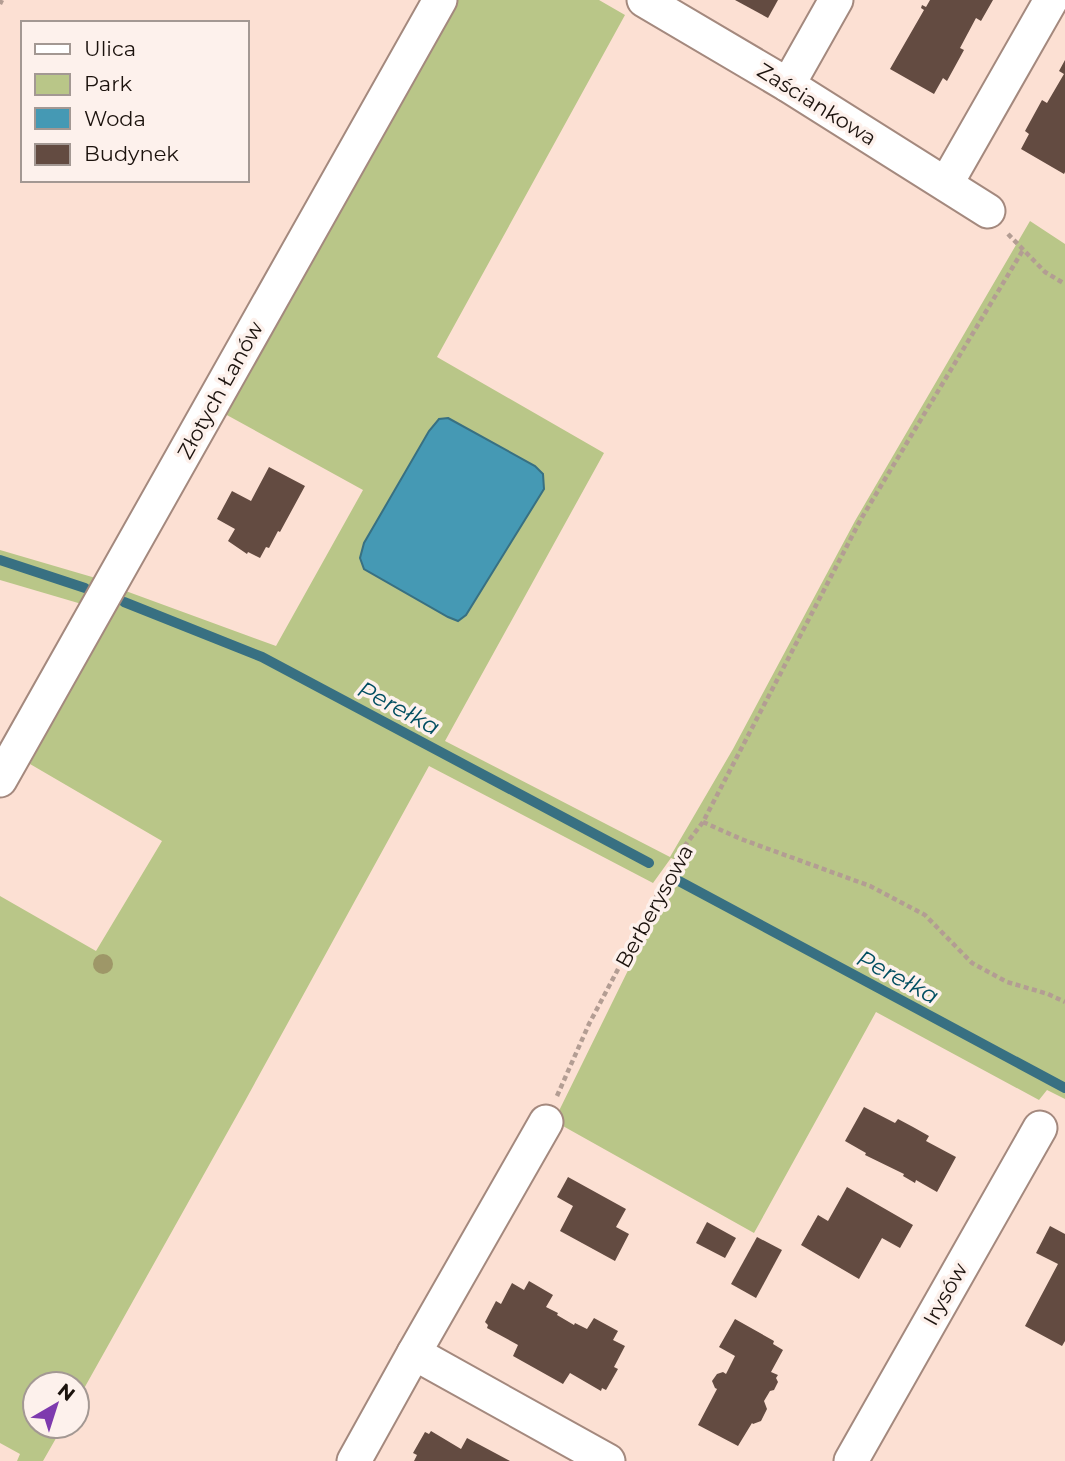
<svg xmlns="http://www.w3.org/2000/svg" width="1065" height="1461" font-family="Montserrat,sans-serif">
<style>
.green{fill:#b9c688}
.water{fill:#4599b4;stroke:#387082;stroke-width:2}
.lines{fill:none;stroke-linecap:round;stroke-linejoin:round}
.stream{stroke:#387082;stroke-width:10}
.building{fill:#634b41}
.minor-casing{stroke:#a4897e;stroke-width:37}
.path{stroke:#b39d93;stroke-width:4.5;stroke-dasharray:5 3.5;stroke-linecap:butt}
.minor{stroke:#fff;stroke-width:33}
.tree{fill:#9e9768}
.labels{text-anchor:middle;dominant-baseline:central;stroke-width:7;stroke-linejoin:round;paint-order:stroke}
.street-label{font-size:21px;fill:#1b120d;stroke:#fdf1ec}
.water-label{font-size:23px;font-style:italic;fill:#014e61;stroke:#fdf1ec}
</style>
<rect width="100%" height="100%" fill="#fce0d3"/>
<!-- green -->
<g class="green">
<polygon points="456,0 599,0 625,15 437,357 604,453 445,741 670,857 733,749 855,521 1030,221 1065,244 1065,1099 1047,1090 1039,1100 876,1012 754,1233 554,1121 667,891 682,863 671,858 653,883 429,766 245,1101 77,1401 77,1384 35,1384 35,1426 63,1426 43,1461 17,1461 20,1454 0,1443 0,896 96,951 162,841 30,764 123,590 276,646 363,490 225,414"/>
<polygon points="0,550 99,579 85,605 0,580"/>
</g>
<!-- water -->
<polygon class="water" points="448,418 535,466 543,474 544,489 466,615 458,621 448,617 364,569 360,558 364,543 429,431 439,419"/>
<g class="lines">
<!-- stream -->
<g class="stream">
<polyline points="0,560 85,588"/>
<polyline points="124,602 262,657 649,863"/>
<polyline points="677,880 1065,1088"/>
</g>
</g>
<!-- building -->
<g class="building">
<polygon points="735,0 778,0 768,18"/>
<polygon points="930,0 993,0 981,21 976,18 960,48 964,50 947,81 943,78 934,94 890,69 924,10 921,8 922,5 926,7"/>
<polygon points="1065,60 1065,172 1064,174 1021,149 1029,134 1025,131 1042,100 1047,103 1064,74 1059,71"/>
<polygon points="269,467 305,486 280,532 278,531 269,548 266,547 260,558 248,552 247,554 228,541 235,529 217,519 232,491 251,501"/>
<polygon points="864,1107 895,1123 898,1119 913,1127 929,1136 926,1141 956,1157 937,1192 916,1180 915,1183 903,1176 904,1174 865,1155 866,1153 845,1141"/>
<polygon points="568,1177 626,1209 616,1227 629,1234 615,1261 560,1231 573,1206 557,1197"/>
<polygon points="847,1187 913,1225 900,1248 882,1238 859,1279 801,1245 818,1215 828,1221"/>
<polygon points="707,1222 736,1238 725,1258 696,1243"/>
<polygon points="1050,1226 1065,1234 1065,1341 1062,1346 1025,1326 1058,1264 1036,1253"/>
<polygon points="757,1237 782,1250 756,1298 731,1284"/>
<polygon points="529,1281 553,1295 546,1307 558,1313 557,1315 574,1325 575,1323 587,1329 594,1318 618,1331 613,1340 625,1346 614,1367 618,1369 606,1390 602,1388 601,1391 570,1373 563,1384 513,1356 518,1345 487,1328 488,1325 485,1322 496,1301 501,1304 512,1283 524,1290"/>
<polygon points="735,1319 774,1341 773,1344 783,1350 771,1372 778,1375 776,1378 778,1382 774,1390 770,1391 764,1401 767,1409 761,1421 753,1424 752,1423 738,1446 698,1425 717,1389 715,1388 712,1381 717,1374 723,1372 726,1374 735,1356 719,1347"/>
<polygon points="431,1431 461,1449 467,1438 510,1461 414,1461 417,1455 413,1453 425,1432 429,1434"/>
</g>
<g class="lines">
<!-- minor casing -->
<g class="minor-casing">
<g id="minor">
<polyline points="644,0 788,85 988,211"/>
<polyline points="788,85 836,0"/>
<polyline points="946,184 1051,0"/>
<polyline points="0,780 440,0"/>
<polyline points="414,1353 608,1461"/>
<polyline points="354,1461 414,1353 546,1122"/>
<polyline points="851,1461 1040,1128"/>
</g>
</g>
<!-- path -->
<g class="path">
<polyline points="0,4 2,0"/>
<polyline points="1008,234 1045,272 1065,284"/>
<polyline points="703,822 741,839 870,886 925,915 972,963 1007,982 1048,994 1065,1002"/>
<polyline points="557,1096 589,1024 680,852 703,822 861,519 1023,250"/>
</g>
<!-- minor -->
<use href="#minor" class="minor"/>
</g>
<!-- trees -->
<circle class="tree" cx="103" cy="964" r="10"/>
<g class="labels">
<!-- street labels -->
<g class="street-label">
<text transform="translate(817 104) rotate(32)">Zaściankowa</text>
<text transform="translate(220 390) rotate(-61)">Złotych Łanów</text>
<text transform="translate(654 906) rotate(-61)">Berberysowa</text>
<text transform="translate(945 1294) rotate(-61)">Irysów</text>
</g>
<!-- water labels -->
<g class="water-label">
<text transform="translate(399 708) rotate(28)">Perełka</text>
<text transform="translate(898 977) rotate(28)">Perełka</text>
</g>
</g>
<!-- legend -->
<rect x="21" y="21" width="228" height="161" fill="#fdf1ec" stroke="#a39893" stroke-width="2"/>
<rect x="35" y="44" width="35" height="10" fill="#ffffff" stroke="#a39893" stroke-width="2"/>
<text x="84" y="56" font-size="21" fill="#1b120d">Ulica</text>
<rect x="35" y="74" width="35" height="21" fill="#b9c688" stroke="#a39893" stroke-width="2"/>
<text x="84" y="91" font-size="21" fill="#1b120d">Park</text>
<rect x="35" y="108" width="35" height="21" fill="#4599b4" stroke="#a39893" stroke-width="2"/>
<text x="84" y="126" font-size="21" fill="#1b120d">Woda</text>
<rect x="35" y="144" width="35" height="21" fill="#634b41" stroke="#a39893" stroke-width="2"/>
<text x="84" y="161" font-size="21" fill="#1b120d">Budynek</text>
<!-- north arrow -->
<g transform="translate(56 1405) rotate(39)"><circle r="33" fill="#fdf1ec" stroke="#a39893" stroke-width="2"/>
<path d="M0-5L12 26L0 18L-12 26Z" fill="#7e3aae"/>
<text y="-10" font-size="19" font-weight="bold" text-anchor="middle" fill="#1b120d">N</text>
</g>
</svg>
